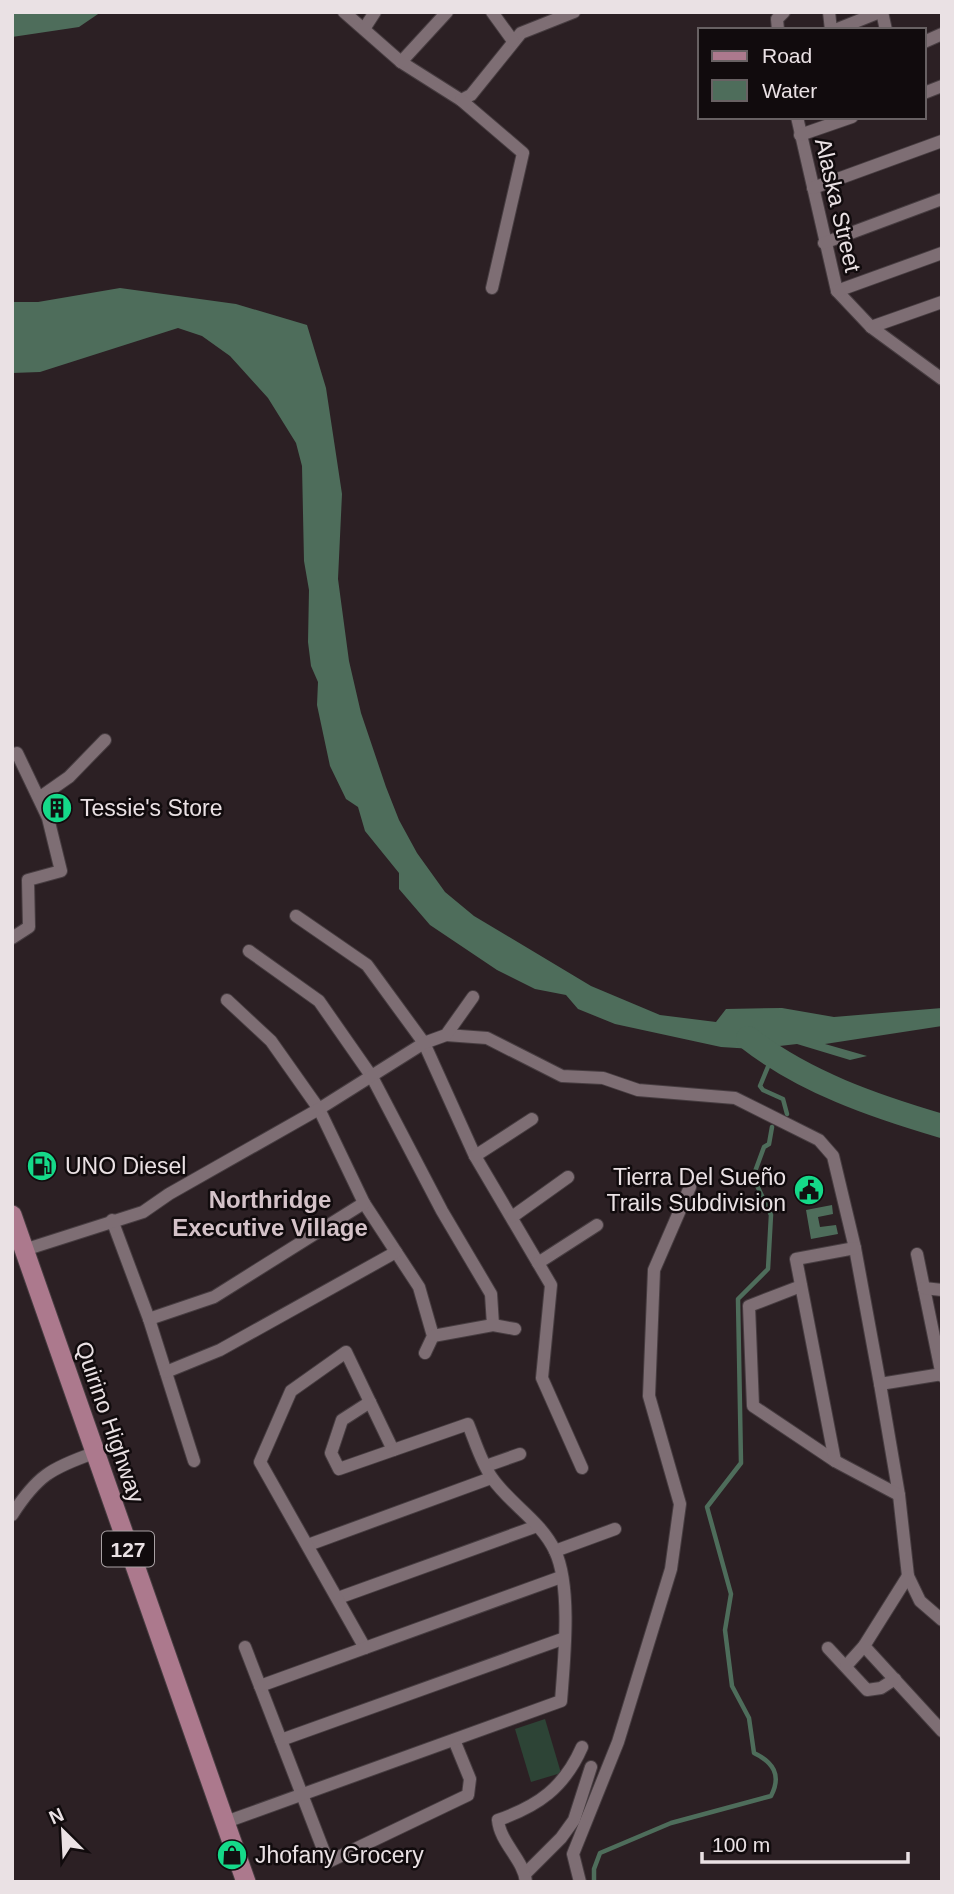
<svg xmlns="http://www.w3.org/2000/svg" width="954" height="1894" font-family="Arial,sans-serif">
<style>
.green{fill:#2d4436}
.water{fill:#4e6d5b}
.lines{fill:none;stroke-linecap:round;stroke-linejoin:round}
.stream{stroke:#4e6d5b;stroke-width:4.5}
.river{stroke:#4e6d5b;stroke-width:24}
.minor-casing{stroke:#473d41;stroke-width:14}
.primary-casing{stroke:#473d41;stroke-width:21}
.minor{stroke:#7e6e74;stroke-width:12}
.primary{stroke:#ac798d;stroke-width:19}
.labels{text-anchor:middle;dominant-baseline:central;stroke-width:5;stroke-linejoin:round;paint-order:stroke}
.shield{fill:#110b0d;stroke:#a9a1a4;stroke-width:2}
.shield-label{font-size:21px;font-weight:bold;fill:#eae1e4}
.street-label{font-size:23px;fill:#eae1e4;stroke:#110b0d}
.poi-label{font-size:23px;fill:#eae1e4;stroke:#110b0d;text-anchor:start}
.neighbourhood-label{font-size:24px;font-weight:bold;fill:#d4c2c8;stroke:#110b0d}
</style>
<rect width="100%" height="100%" fill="#2c2024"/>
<!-- green -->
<polygon class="green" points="545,1719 561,1773 531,1782 515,1729"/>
<!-- water -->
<g class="water">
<polygon points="12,12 101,12 79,27 12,37"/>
<polygon points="120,288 236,304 307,325 326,388 342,494 338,579 349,661 361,713 386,787 399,820 417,853 445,892 474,916 591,986 660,1015 716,1022 726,1009 782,1008 834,1017 942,1008 942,1026 825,1044 867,1056 850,1060 797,1044 753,1049 721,1047 615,1024 578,1009 566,995 535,989 497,970 430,925 399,889 399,873 365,831 358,807 346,799 330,766 317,705 318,682 311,666 308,642 309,590 304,561 302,466 296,443 268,398 230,356 202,336 178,328 40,372 12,373 12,302 38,302"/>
<polygon points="832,1205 833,1214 818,1217 820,1227 836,1225 838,1234 811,1239 806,1210"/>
</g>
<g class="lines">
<!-- stream -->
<g class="stream">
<polyline points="772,1057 760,1086 763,1090 783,1099 787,1114"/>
<path d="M594,1882V1869L600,1853L671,1823L771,1796C782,1775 773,1762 754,1753L749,1718L732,1686L725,1630L731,1594L707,1507L741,1463L738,1299L768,1269L771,1215L753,1177L764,1147L769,1144L772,1127"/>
</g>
<!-- river -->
<path class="river" d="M748,1038C804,1082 874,1106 942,1126"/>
<!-- minor casing -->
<g class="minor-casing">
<g id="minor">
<polyline points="344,12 401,62 461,100 471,95 521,33 574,12"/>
<polyline points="492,12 513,41"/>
<polyline points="829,12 831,30"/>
<polyline points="882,12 886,30"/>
<polyline points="364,29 375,12"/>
<polyline points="778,30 777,19 784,12"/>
<polyline points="835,30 880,12"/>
<polyline points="924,42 942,34"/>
<polyline points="401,62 447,12"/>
<polyline points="924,93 942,86"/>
<polyline points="461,100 523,153 492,288"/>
<polyline points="797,117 837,291 871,327 942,379"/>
<polyline points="800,135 852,117"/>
<polyline points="813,188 942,141"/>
<polyline points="824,243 942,199"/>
<polyline points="837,291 942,253"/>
<polyline points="871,327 942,302"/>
<polyline points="12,755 17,753 48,818 61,871 28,880 29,927 12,938"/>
<polyline points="39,798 69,777 105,740"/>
<polyline points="296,916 367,965 424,1043 475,1156 551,1285 542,1378 582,1468"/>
<polyline points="249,951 319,1001 372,1077 442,1211 491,1294 493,1325"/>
<polyline points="227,1000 271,1041 319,1109 364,1203 419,1287 433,1336 425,1353"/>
<polyline points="446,1035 487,1038 562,1076 603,1078 638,1090 735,1098 819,1140 833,1156 855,1248 880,1384 899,1495 908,1576 920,1601 942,1620"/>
<polyline points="475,1156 532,1119"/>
<polyline points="512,1217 568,1177"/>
<polyline points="112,1220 149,1319 194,1461"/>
<polyline points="24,1250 143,1212 169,1194 319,1109 424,1043 446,1035 473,997"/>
<polyline points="917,1254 942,1376"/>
<polyline points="538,1263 597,1225"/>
<polyline points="801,1286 749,1306 753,1406 835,1461 899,1495"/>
<polyline points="924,1288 942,1290"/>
<polyline points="149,1319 214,1297 364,1203"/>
<polyline points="433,1336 493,1325 515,1329"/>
<polyline points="166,1372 220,1350 396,1252"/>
<polyline points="880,1384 942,1374"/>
<polyline points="835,1461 796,1259 855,1248"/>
<polyline points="486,1466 520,1454"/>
<path d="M12,1515C37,1476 51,1468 94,1453"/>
<polyline points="308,1545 491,1478"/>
<polyline points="555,1551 615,1529"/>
<polyline points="338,1598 537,1526"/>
<polyline points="864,1646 942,1731"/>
<polyline points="245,1647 328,1862 468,1795 470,1779 454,1740"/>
<polyline points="365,1648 260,1462 291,1391 346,1352 393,1450"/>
<polyline points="828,1648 867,1690 881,1688 895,1679"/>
<polyline points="846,1666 864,1646 908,1576"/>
<polyline points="260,1686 561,1577"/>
<polyline points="281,1740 565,1638"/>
<path d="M223,1823L561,1701C564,1661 572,1587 555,1551C541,1521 510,1504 492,1478C481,1462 475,1441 468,1424L339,1469L331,1453L342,1420L370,1402"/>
<polyline points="525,1874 561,1838 574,1820 591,1767"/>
<path d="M526,1882C524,1860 500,1843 498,1820C538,1806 564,1788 582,1747"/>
<polyline points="580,1882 573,1854 618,1742 671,1569 680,1504 649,1396 654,1270 690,1187"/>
</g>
</g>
<!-- primary casing -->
<g class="primary-casing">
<polyline id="primary" points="12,1215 246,1882"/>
</g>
<!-- minor -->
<use href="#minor" class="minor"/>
<!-- primary -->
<use href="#primary" class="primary"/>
</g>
<!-- icons -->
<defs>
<g id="building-disc" transform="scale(1.575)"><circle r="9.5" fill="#15d989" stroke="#110b0d"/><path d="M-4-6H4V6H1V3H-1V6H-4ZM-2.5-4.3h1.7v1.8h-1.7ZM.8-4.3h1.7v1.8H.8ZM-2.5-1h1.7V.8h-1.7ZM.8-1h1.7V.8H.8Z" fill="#111"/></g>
<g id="fuel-disc" transform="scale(1.575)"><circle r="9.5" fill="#15d989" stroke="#110b0d"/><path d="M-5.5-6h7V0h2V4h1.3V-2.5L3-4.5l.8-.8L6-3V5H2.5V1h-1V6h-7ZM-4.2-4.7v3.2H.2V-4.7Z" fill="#111"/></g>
<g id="civic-disc" transform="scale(1.575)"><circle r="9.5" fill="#15d989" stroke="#110b0d"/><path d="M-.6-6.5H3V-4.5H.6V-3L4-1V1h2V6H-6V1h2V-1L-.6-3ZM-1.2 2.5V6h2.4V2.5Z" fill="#111"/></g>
<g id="shop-disc" transform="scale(1.575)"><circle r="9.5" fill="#15d989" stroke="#110b0d"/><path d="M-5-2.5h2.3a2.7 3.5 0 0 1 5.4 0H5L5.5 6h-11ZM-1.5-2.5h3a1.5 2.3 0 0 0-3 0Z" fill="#111"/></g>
</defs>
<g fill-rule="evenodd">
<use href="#building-disc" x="57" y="808"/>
<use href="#fuel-disc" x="42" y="1166"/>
<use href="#civic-disc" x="809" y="1190"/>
<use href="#shop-disc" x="232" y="1855"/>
</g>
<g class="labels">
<!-- shield labels -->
<rect class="shield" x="102" y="1531.5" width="52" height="35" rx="5"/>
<g class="shield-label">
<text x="128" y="1549">127</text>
</g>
<!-- street labels -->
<g class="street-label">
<text transform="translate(838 205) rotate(77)">Alaska Street</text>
<text transform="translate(110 1422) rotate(71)">Quirino Highway</text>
</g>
<!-- poi labels -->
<g class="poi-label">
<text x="80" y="808">Tessie's Store</text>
<text x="65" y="1166">UNO Diesel</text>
<text x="786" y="1177" text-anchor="end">Tierra Del Sueño<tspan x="786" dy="26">Trails Subdivision</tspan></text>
<text x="255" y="1855">Jhofany Grocery</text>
</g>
<!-- neighbourhood labels -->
<g class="neighbourhood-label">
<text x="270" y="1199">Northridge<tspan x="270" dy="28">Executive Village</tspan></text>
</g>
</g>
<!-- border -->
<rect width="954" height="1894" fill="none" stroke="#eae1e4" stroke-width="28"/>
<!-- legend -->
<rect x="698" y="28" width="228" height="91" fill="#110b0d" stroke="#686163" stroke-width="2"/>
<rect x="712" y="51" width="35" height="10" fill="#ac798d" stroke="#686163" stroke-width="2"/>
<text x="762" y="63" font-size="21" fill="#eae1e4">Road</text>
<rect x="712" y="80" width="35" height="21" fill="#4e6d5b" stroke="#686163" stroke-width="2"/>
<text x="762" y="98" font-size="21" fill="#eae1e4">Water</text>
<!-- north arrow -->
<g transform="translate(63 1831) rotate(336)" stroke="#110b0d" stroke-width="5" paint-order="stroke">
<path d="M0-5L12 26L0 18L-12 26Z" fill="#eae1e4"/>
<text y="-10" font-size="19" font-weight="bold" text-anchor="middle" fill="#eae1e4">N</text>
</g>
<!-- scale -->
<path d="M702 1852v10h206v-10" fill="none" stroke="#eae1e4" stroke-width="3.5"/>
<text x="712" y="1852" font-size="21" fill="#eae1e4" stroke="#110b0d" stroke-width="5" paint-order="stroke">100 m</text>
</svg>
